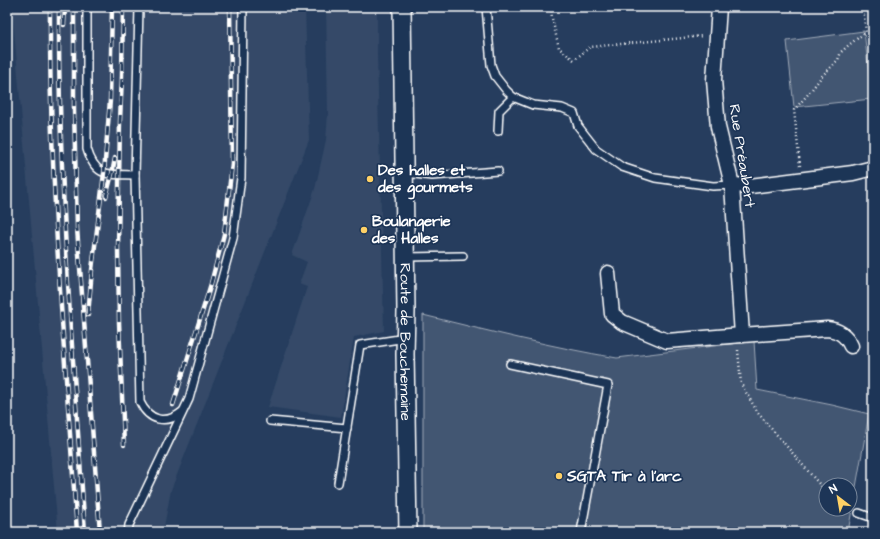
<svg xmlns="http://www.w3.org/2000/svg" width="880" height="539" font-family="'Architects Daughter',sans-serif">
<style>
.built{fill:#344a68}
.green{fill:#425672;stroke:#a0aab8;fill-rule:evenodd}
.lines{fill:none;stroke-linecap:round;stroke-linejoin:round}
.service-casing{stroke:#fff;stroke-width:10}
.minor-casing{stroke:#fff;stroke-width:17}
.tertiary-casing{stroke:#fff;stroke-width:20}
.path{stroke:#fff;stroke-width:2.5;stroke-dasharray:1 3;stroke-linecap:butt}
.service{stroke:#1d3557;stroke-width:7}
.minor{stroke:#1d3557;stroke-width:14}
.tertiary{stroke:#1d3557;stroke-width:17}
.rail-casing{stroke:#fff;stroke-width:4.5}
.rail{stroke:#1d3557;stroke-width:3;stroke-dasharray:9;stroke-linecap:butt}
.poi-dot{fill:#ffd166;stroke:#1d3557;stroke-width:1.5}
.labels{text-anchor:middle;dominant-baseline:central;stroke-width:3.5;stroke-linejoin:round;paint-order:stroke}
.street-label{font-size:15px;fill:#fff;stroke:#1d3557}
.poi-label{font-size:15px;font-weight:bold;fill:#fff;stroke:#1d3557;text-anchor:start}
</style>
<rect width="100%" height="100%" fill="#263d5e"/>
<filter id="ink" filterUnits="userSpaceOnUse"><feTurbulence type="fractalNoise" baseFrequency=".025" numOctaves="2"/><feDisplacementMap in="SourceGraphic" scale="8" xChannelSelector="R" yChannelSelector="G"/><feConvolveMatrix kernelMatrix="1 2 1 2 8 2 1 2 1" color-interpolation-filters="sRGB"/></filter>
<g filter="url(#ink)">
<!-- built -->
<g class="built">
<polygon points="12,7 305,7 309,140 171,490 163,532 58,532"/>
<polygon points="326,7 377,7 377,53 384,331 354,337 341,417 268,407 307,287 299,284 307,262 292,255 315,189 326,140 328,113"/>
</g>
<!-- green -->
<g class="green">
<polygon points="864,31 872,99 794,107 787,41"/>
<path d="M423,315C488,331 552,347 617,358L754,341L757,390L832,405L869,414L848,532H423ZM826,485H850V509H826Z"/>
</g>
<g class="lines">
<!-- service casing -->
<g class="service-casing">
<g id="service">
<path d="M87,7V149C96,179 110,174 135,175"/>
<path d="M139,7L135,175L140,402C149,421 166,425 182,412"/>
<polyline points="486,7 491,65 495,76 506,90 513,97 533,105 562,108 574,113 578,126 596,149 622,167 655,178 713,186 732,185"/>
<polyline points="498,131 499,111 513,97"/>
<polyline points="405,173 432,176 498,171"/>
<polyline points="406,257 463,256"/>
<polyline points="510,364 608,385 581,532"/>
<polyline points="270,421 347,428"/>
<polyline points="338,483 360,345 406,338"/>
<polyline points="859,513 873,518"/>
<polyline points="128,532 129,525 189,399 233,238 241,178 243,7"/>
</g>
</g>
<!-- minor casing -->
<g class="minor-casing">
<g id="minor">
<path d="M719,7L714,80L718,127L732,185L742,335L827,329C839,330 846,335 851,346"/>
<polyline points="732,185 750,186 853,173 873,168"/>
<polyline points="608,273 612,314 622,322 667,341 742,335"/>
</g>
</g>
<!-- tertiary casing -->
<g class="tertiary-casing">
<g id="tertiary">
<path id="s1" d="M402,7L406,311L405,354L408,532"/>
</g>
</g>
<!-- path -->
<g class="path">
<polyline points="551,7 552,18 559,48 574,60 590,47 703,36"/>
<polyline points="800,166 794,110 810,92 822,76 838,60 841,52 850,44 866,32 863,7"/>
<polyline points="869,318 873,318"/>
<polyline points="738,350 741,384 758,413 826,492"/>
<polyline points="841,509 850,511"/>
</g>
<!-- service -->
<use href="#service" class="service"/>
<!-- minor -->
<use href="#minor" class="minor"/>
<!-- tertiary -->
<use href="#tertiary" class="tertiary"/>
<!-- rail casing -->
<g class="rail-casing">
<g id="rail">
<path d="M50,7C49,182 65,357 77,532"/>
<path d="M59,7C58,182 73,357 85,532"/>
<polyline points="74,7 74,110 77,228 100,532"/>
<polyline points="123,7 122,76 120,121 118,248 119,322 124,445"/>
<polyline points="64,25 65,7"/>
<polyline points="106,197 112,174 115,158"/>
<polyline points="88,315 92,270 104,173 110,100 112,7"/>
<polyline points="173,405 210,287 224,234 232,164 230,7"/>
</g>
</g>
<!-- rail -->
<use href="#rail" class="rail"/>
</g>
</g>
<!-- markers -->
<g class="poi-dot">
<circle cx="370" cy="179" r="4"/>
<circle cx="364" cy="230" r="4"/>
<circle cx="559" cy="476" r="4"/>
</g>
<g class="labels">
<!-- street labels -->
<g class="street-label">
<text transform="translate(742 156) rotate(81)">Rue Préaubert</text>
<text stroke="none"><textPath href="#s1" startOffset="335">Route de Bouchemaine</textPath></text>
</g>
<!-- poi labels -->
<g class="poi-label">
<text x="378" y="170">Des halles et<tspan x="378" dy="17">des gourmets</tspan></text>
<text x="372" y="221">Boulangerie<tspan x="372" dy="17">des Halles</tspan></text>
<text x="567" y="476">SGTA Tir à l’arc</text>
</g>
</g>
<!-- margin -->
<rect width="880" height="539" fill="none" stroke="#1d3557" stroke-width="24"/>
<rect x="12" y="12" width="856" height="515" fill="none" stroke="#fff" stroke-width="1.5" filter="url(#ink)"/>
<!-- north arrow -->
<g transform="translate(838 497) rotate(329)"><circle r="19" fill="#1d3557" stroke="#77869a"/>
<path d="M0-3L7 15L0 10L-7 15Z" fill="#ffd166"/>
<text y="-6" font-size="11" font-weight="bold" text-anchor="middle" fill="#ffffff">N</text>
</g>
</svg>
